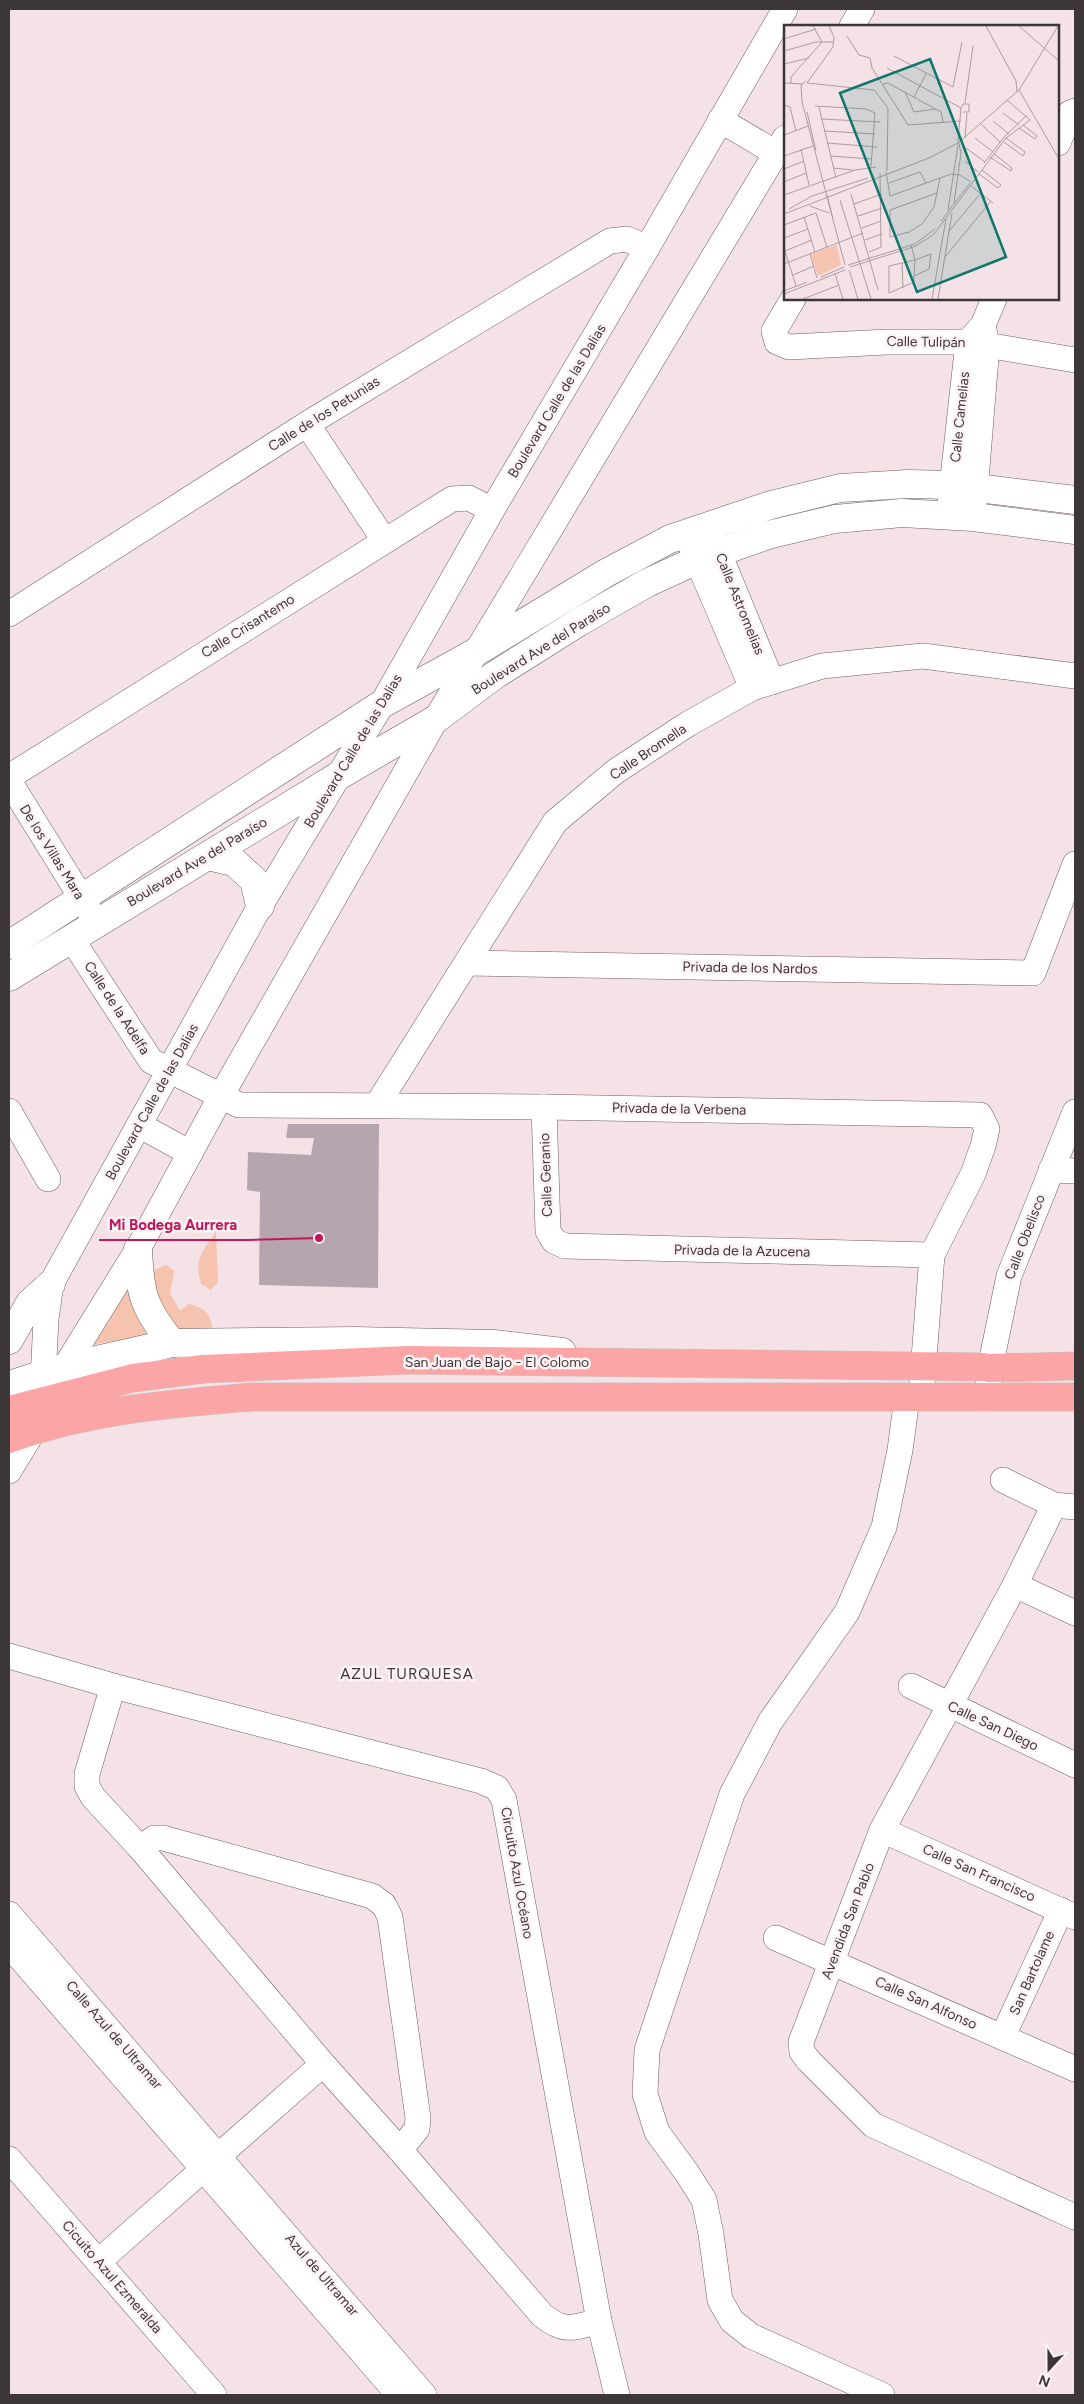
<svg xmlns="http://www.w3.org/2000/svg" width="1084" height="2404" font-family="Figtree,sans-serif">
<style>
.green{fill:#f6c3af}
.building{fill:#b4a5ae}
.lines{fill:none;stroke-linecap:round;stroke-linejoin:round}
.minor-casing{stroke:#6d5e62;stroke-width:26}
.tertiary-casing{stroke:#6d5e62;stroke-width:29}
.secondary-casing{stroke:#6d5e62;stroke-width:29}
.primary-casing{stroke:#c9c7c7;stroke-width:29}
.minor{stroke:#fff;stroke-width:25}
.tertiary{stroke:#fff;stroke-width:28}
.secondary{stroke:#fff;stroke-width:28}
.primary{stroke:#fba5a7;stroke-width:28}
.labels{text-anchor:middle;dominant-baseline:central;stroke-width:5;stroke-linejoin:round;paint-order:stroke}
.street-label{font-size:14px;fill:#3d3638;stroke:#fdf2f4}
.neighbourhood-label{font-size:15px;letter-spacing:1px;fill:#3d3638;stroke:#fdf2f4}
.inset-road{fill:none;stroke:#ab9da1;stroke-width:1}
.view{fill:#0f766e;fill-opacity:0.15;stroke:#0f766e;stroke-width:2.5}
.inset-edge{fill:none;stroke:#3d3638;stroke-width:2.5}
.leader{fill:none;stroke:#c2185b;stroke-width:2}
.callout-dot{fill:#c2185b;stroke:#fdf2f4;stroke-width:2}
.callout-label{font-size:15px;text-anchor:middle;font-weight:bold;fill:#c2185b;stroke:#fdf2f4;stroke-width:5;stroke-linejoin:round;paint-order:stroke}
</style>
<rect width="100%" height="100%" fill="#f4e2e7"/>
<!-- green -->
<g class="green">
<path d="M216,1232L218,1282L211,1290L201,1284C194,1258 202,1252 216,1232Z"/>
<path d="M166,1265L174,1271L170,1293L180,1311L189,1304C209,1309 212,1317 213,1336L178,1338L151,1297L154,1270Z"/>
<polygon points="129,1269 155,1334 90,1345"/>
</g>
<!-- building -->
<polygon class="building" points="288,1124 379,1124 378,1288 259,1285 260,1192 247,1190 248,1152 311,1155 314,1138 286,1138"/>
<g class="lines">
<!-- minor casing -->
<g class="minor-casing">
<g id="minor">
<polyline points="852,26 862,9"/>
<polyline points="720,120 776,153"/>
<polyline points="1058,143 1070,113 1075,111"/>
<polyline points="793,299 774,331 777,342 789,347 887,342 968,342 1075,360"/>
<polyline points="307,424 384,540"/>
<polyline points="949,514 968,342 983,325 994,299"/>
<polyline points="973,517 987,345 984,330"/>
<polyline points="711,534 772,682"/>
<polyline points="689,541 752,688"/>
<polyline points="9,614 307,424 610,241 627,239 647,248"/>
<polyline points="9,777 452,499 469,498 492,510"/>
<polyline points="9,781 97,923"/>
<polyline points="71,938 151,1061 239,1105 544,1107 980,1115 987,1129 983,1146 973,1174 932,1255 921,1397"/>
<polyline points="467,963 1033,973 1075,864"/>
<polyline points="377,1105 555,822 616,771 688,724 752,688 822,666 923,656 1075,676"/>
<polyline points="544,1107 548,1231 554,1241 565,1246 932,1255"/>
<polyline points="9,1111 48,1179"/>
<polyline points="139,1125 190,1153"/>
<polyline points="1051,1170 1075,1171"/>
<polyline points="57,1380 138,1249 221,1096 436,719 785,138"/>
<polyline points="987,1397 990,1368 1009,1276 1075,1112"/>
<polyline points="9,1471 34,1430 42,1400 46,1319 51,1284 260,906 382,704 492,510 647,248 785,9"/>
<polyline points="1003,1480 1054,1505 1075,1507"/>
<polyline points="1054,1505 1015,1585 882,1830 801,2042 802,2052 809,2061 873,2125 1075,2217"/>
<polyline points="1015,1585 1075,1613"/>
<polyline points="9,1656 113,1686 481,1781 497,1788 504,1800 599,2321 617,2395"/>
<path d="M113,1686L87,1774V1786L93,1797L141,1849L323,2064L400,2150L542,2315C564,2333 573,2328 599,2321"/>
<polyline points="911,1686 1075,1765"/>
<polyline points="882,1830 1075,1917"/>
<polyline points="141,1849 154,1838 163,1838 372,1896 384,1905 390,1917 418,2118 417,2129 400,2150"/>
<polyline points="9,1914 424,2395"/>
<polyline points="776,1938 1075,2069"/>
<polyline points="9,1945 399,2395"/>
<polyline points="1003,2036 1061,1910"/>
<polyline points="9,2159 214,2395"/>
<polyline points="99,2261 323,2064"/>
<polyline points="882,2395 751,2336 732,2321 720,2300 711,2234 704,2200 687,2173 657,2132 645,2094 647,2050 732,1794 770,1722 847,1612 884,1527 900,1450 907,1398"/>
</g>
</g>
<!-- tertiary casing -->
<g class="tertiary-casing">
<g id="tertiary">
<polyline points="208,856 234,862 254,880 260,906"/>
<polyline points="9,945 382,704 476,652 606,573 670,539 771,505 840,488 908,484 953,485 1075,500"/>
<polyline points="9,977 340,775 436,719 495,675 579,622 647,583 697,560 768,535 835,519 902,513 973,517 1075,530"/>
</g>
</g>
<!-- secondary casing -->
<g class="secondary-casing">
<g id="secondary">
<path d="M138,1249C140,1294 143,1307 172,1343"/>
<polyline points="9,1340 30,1303 51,1284"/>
<polyline points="9,1385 66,1367 172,1343 355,1341 494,1344 562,1352"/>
</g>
</g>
<!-- primary casing -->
<g class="primary-casing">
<g id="primary">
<polyline points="990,1368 1075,1366"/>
<polyline points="987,1397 1075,1397"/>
<polyline points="9,1410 133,1378 203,1369 408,1360 983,1367"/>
<path d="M9,1439C86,1410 169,1404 251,1397H982"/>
</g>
</g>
<!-- minor -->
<use href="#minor" class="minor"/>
<!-- tertiary -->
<use href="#tertiary" class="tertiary"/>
<!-- secondary -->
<use href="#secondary" class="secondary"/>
<!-- primary -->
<use href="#primary" class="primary"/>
</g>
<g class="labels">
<!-- street labels -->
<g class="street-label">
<text transform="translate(926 342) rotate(1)">Calle Tulipán</text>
<text transform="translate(557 401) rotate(-59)">Boulevard Calle de las Dalias</text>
<text transform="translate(324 414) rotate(-32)">Calle de los Petunias</text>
<text transform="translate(960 417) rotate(-84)">Calle Camelias</text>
<text transform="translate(740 604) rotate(68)">Calle Astromelias</text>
<text transform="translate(248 626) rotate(-32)">Calle Crisantemo</text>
<text transform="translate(541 649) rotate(-32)">Boulevard Ave del Paraíso</text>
<text transform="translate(353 751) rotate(-59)">Boulevard Calle de las Dalias</text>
<text transform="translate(648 752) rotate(-34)">Calle Bromella</text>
<text transform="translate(52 852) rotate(58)">De los Villas Mara</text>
<text transform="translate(197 862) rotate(-31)">Boulevard Ave del Paraíso</text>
<text transform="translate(750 968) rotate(1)">Privada de los Nardos</text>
<text transform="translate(117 1008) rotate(57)">Calle de la Adelfa</text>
<text transform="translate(152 1102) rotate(-61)">Boulevard Calle de las Dalias</text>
<text transform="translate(679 1109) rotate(1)">Privada de la Verbena</text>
<text transform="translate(546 1175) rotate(-92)">Calle Geranio</text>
<text transform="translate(1025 1237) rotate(-69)">Calle Obelisco</text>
<text transform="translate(742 1251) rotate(1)">Privada de la Azucena</text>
<text x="497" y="1362">San Juan de Bajo - El Colomo</text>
<text transform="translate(993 1726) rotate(25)">Calle San Diego</text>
<text transform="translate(517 1873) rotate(80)">Circuito Azul Océano</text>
<text transform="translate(979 1873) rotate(24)">Calle San Francisco</text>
<text transform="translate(848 1921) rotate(-69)">Avendida San Pablo</text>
<text transform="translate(1032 1973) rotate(-66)">San Bartolame</text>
<text transform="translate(926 2003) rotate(24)">Calle San Alfonso</text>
<text transform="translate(114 2035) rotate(49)">Calle Azul de Ultramar</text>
<text transform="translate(322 2275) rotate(49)">Azul de Ultramar</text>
<text transform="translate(112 2277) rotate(49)">Cicuito Azul Ezmeralda</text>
</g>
<!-- neighbourhood labels -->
<g class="neighbourhood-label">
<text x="407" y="1674">AZUL TURQUESA</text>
</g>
</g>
<!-- overview -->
<g transform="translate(784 25)">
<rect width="275" height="275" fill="#f4e2e7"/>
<path d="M53,220L57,240L34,251L27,229Z" fill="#f6c3af"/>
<path class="inset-road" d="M45,1L50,12L49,22L23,58L90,65L104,83L103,146M202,1L232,56L233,67M235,1L275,36M63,11L75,30L86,33L88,43L124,100L177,96M0,14L32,4M0,26L32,17H50M110,31L169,62L178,17M0,39L25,33M103,43L177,83M22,56L17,60L18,77L61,240M0,58L19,59M7,58V52L38,17L29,1M99,59L104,58L157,87L159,97M235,65L275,134M121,67L130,87L152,84M130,72L142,49M181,78L189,21M0,80L6,82L12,106M31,81L82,84L91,88L87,141M35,82L52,153M23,87L32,126M219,88L235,100M37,94L96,97M209,96L225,109M197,99L216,117M235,103L251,114L253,111L239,100M40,106L91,109M0,110L24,101M181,113L183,88M191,113L209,127M220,117L239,131L241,127L222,113M43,118L93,122M182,123L201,137M17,124L25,160M0,131L29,121M46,131L88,134M206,132L227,146L228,143L210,129M181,136L194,147M200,138L221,111L243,90M49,143L69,145M0,144L20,136M102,147L106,171L167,149L176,150L187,157M195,149L214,163L217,160L198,145M0,157L22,148M105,158L136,147L142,158M187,161L209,178M67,169L94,265M0,170L71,145L92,142M43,170L49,194M56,175L87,274M170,178L177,128L174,115L177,83L179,79H185V87H179M70,179L98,169M26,181L45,188M5,184L28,171L84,153M164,185L174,120M0,189L145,133L174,118L235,65L274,1M74,191L98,183M20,192L31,227M157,196L186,158M0,200L32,188L43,222M78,203L97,196M165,206L197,168M106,212L125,207L138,199L150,182L156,153M106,212V185L153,168M0,213L24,204M81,215L98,209M127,220L131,235V237L130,251V257L105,268V241L131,235L147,229L145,244L130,251M0,223L12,261M1,226L28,215M85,227L97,222L96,148M26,229L33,253M161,232L207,176M118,238L119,263M0,239L79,208M64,240L131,219L151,204M66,242L132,221L150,209L222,113L246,95L223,75M65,245L74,274M51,249L59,274M9,250L30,241M37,252L60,242M0,266L23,257M0,269L61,245M19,274L55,260M148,274L162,194M154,274L168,188"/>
<path class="view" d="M146,34L222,232L133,267L56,68Z"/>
<rect width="275" height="275" class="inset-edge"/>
</g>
<!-- callouts -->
<path class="leader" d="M319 1238L248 1240H99"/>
<circle class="callout-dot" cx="319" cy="1238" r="5"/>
<g class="callout-label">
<text x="173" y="1230">Mi Bodega Aurrera</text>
</g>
<!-- border -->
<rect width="1084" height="2404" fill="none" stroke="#3d3638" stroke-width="20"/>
<!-- north arrow -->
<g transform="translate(1049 2369) rotate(201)" stroke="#fdf2f4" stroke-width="4" paint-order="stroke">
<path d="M0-4L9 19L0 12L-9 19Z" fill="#3d3638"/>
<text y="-8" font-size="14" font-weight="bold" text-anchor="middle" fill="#3d3638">N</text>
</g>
</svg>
